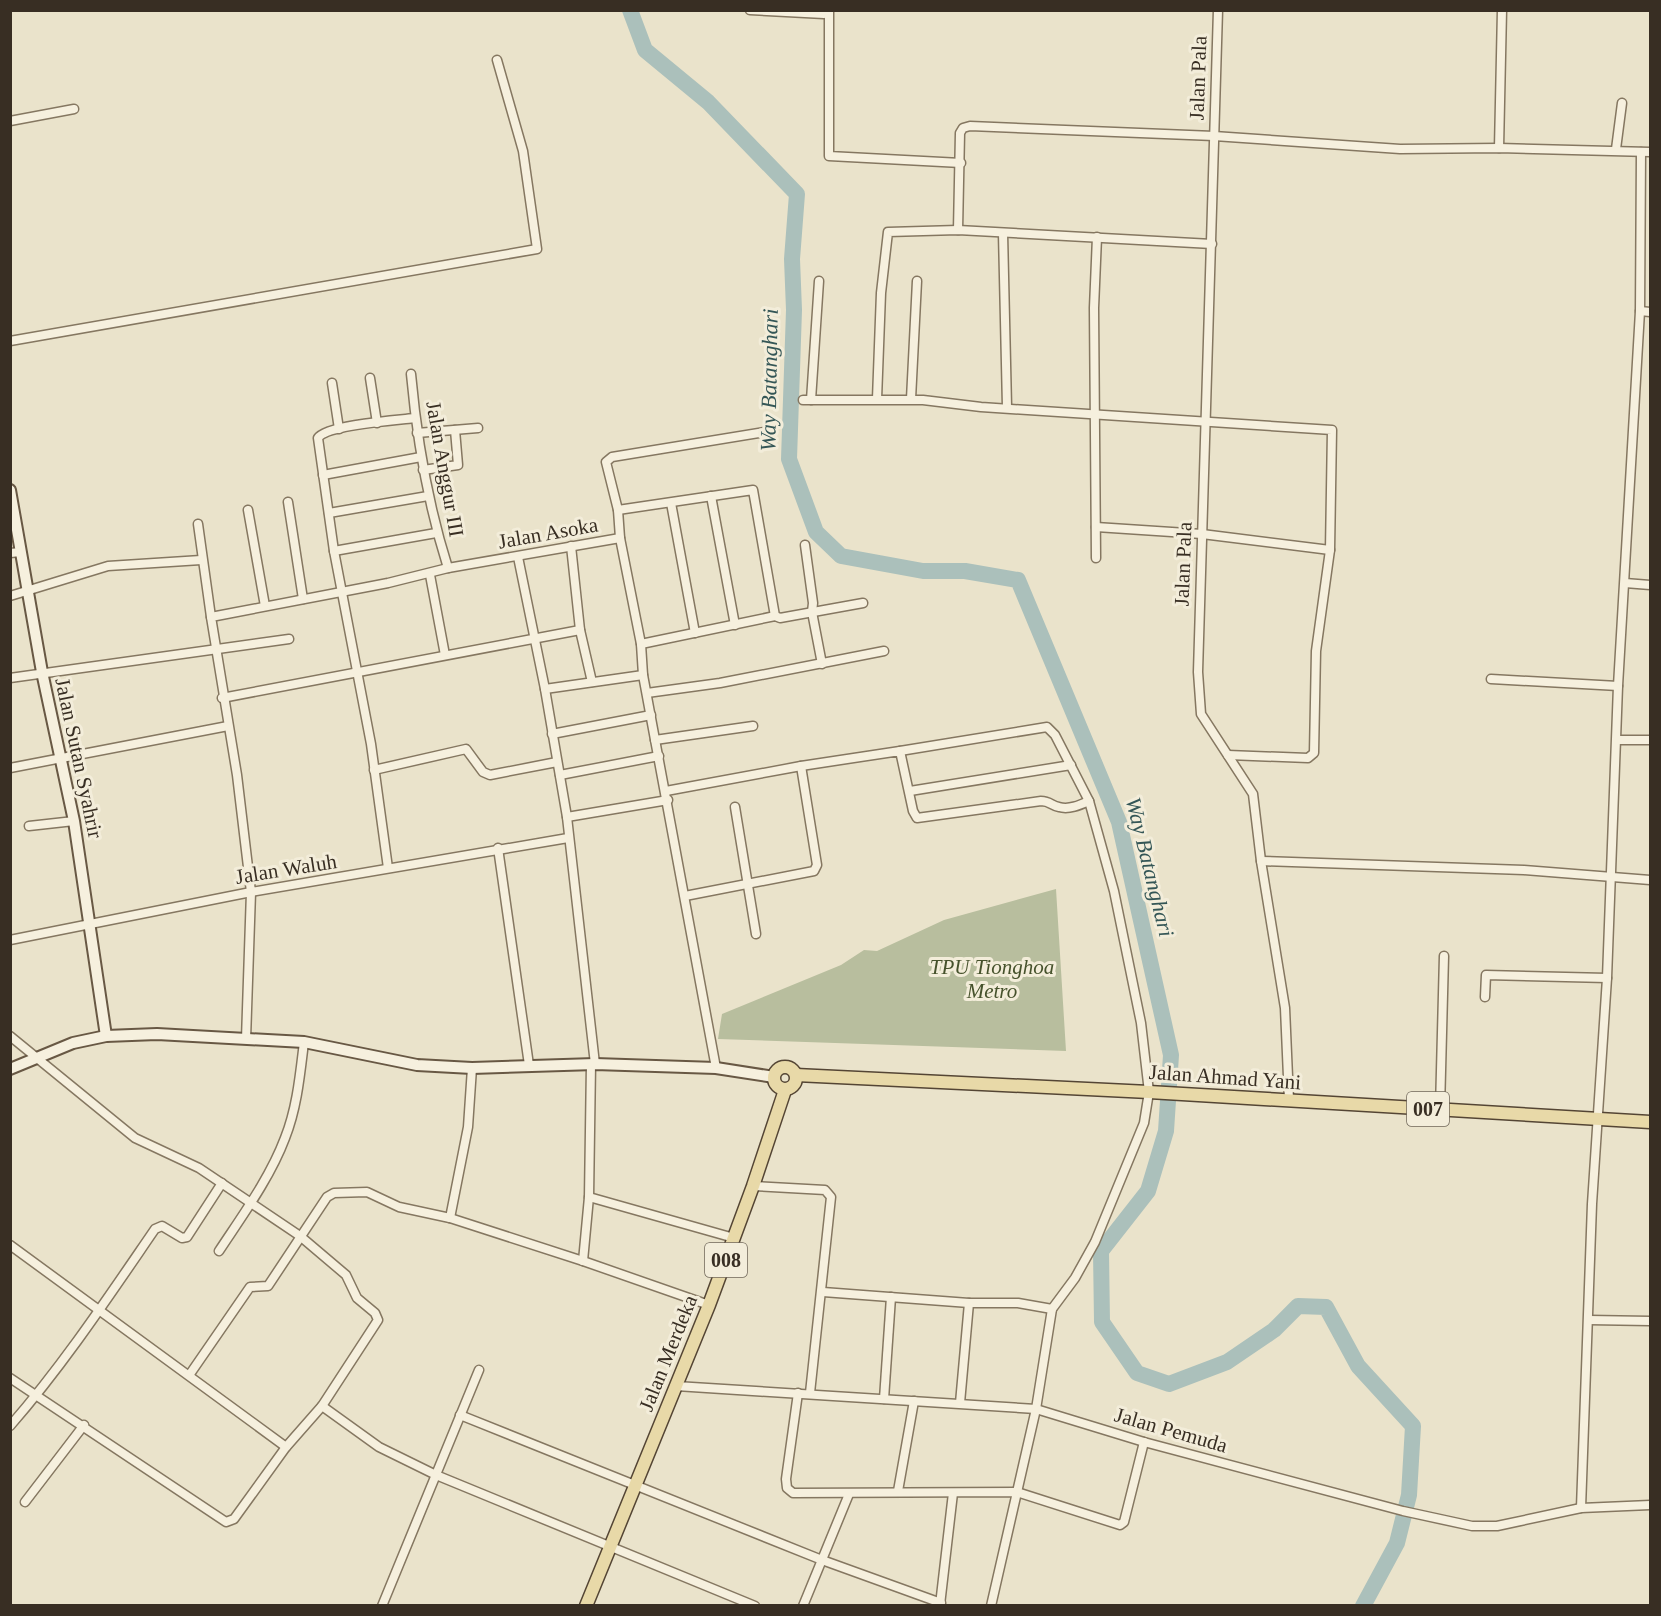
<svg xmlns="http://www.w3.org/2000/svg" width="1661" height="1616" font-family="Georgia,serif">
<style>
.cemetery{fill:#b8be9e}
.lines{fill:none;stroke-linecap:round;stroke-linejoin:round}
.river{stroke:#abc0bb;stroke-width:16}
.street-casing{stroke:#857761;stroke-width:11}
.secondary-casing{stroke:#685844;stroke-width:14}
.primary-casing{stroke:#544534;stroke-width:15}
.street{stroke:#f6f0de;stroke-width:8}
.secondary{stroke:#f6f0de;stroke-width:10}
.primary{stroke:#e8d9a8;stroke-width:12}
.labels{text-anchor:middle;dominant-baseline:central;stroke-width:6;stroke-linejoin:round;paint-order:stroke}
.shield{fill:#f3edda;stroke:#70675a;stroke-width:1.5}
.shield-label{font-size:20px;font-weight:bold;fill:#382e23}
.street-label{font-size:21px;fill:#382e23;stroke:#f3edda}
.park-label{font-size:21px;font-style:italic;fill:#46522c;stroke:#f3edda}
.water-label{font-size:22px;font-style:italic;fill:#345656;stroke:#f3edda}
</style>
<rect width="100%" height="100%" fill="#eae3cb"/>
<!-- cemetery -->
<polygon class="cemetery" points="1056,889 1066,1051 718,1039 722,1014 841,965 864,950 877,951 944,920"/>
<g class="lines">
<!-- river -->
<polyline class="river" points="630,10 645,50 708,102 797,194 792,259 794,310 789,459 816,532 841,556 923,571 965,571 1018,580 1119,822 1171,1055 1166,1131 1148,1191 1101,1251 1102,1322 1137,1373 1169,1384 1227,1362 1274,1330 1298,1306 1326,1307 1358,1366 1413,1426 1409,1495 1397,1543 1363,1606"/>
<!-- street casing -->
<g class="street-casing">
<g id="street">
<polyline points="750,10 824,14 829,10"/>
<polyline points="1218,10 1198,672 1201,714 1253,794 1261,861 1285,1008 1289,1100"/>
<polyline points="829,11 829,156 961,163"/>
<polyline points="10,121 74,109"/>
<polyline points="1499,148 1502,10"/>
<polyline points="1616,149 1622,103"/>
<polyline points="958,230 960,133 963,128 970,126 1214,136 1400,149 1499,148 1650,152"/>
<polyline points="1003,233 1007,407"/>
<polyline points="1640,311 1650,312"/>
<polyline points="10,341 537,249 523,151 497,60"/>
<path d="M411,374C417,440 428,505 448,568"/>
<polyline points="370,378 377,423"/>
<polyline points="332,383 339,429"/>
<polyline points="877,399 881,293 888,232 958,230 1212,244"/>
<polyline points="911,399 917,281"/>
<polyline points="803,400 923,400 981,407 1332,430 1330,550 1316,651 1314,753 1308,758 1228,755"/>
<polyline points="811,400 819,281"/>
<polyline points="417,433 478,428"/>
<polyline points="423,470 458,465 455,430"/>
<polyline points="323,475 421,457"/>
<polyline points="711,496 735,625"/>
<polyline points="288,502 303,599"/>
<polyline points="671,503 695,633"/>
<polyline points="248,510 265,606"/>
<polyline points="618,510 753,490 775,616"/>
<polyline points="329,513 428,496"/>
<polyline points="198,524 211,617"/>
<polyline points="1096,527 1202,534 1330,550"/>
<polyline points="805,545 813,603 812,612 822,664"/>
<polyline points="571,546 580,630 592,682"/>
<polyline points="334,551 436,533"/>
<polyline points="10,553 21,552"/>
<polyline points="518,557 545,689 567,817 595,1064"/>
<polyline points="1096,558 1094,308 1097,237"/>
<polyline points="430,575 445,655"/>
<polyline points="1625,583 1650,585"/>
<polyline points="10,596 108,566 201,560"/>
<polyline points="641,644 775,616 780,618 863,603"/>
<polyline points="10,678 289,639"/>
<polyline points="1491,679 1618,686"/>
<polyline points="545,689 643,675"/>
<polyline points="647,693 720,683 884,651"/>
<polyline points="222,698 580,630"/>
<polyline points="552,734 651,715"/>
<polyline points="655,740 753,726"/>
<polyline points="1617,740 1650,740"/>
<polyline points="900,751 1047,727 1055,735 1089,801 1114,891 1141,1023 1149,1092 1144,1123 1095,1242 1075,1278 1052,1309 1036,1409 991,1606"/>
<polyline points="10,768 228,726"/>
<polyline points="374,770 466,749 483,772 490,775 557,762"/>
<polyline points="560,775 659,756"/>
<path d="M666,791L801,766L900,751L913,811L917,818L1041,801C1050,801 1052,806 1059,807C1069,810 1080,805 1089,801"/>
<polyline points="910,791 1071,765"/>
<polyline points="735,807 756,934"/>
<polyline points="567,817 668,800"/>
<polyline points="29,826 74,821"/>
<polyline points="498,848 529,1065"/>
<polyline points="1261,861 1524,870 1650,880"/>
<path d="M388,868L371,744L334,551L318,438C326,425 397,420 415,418"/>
<polyline points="685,896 814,871 817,865 801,766"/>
<polyline points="10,940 251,892 568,838"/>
<polyline points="1485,997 1486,975 1607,978"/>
<polyline points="10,1036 135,1138 199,1168 300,1236 346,1275 357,1298 375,1313 378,1320 322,1406 286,1447 234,1519 226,1522 10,1378"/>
<polyline points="246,1039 251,892 237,775 211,617 388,583 448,568 620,538"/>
<polyline points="716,1068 643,675 641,644 620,538 618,510 606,462 612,457 765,432"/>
<polyline points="1440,1109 1444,956"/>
<polyline points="753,1186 825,1190 831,1197 810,1393"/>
<polyline points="589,1197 734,1238"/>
<polyline points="450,1218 468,1127 472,1068"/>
<polyline points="10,1245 286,1447"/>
<path d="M219,1251C242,1216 270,1178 285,1138C297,1108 300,1075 304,1042"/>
<polyline points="583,1261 589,1197 591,1064"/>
<polyline points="823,1292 969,1303 1018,1303 1052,1309"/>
<polyline points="1589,1320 1650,1321"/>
<polyline points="190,1374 250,1287 268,1286 327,1197 334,1193 367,1192 399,1207 450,1218 583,1261 709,1305"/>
<polyline points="676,1386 1036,1409 1144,1442 1403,1511 1472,1526 1497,1526 1581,1508 1650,1505"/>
<polyline points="798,1393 786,1479 787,1488 793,1493 1017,1492 1120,1525 1124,1522 1144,1442"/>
<polyline points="884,1399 891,1297"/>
<polyline points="960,1403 969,1303"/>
<polyline points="322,1406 379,1447 436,1475 755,1606"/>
<polyline points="460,1415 822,1560 941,1603"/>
<path d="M10,1426C64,1364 109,1296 155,1229L162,1226L182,1238L187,1237L222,1183"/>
<polyline points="898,1491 914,1401"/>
<polyline points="25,1502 84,1425"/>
<polyline points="1581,1508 1592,1204 1607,978 1618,686 1640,311 1641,152"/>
<polyline points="940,1605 953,1493"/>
<polyline points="382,1606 479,1370"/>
<polyline points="803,1606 849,1494"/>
</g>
</g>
<!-- secondary casing -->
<g class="secondary-casing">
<g id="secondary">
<polyline points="10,490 42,672 74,821 106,1036"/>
<polyline points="10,1069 73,1043 106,1036 157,1034 304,1042 417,1065 472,1068 595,1064 716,1068 774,1077"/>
</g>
</g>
<!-- primary casing -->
<g class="primary-casing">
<g id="primary">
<circle cx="785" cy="1078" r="11"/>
<polyline points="796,1075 1149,1092 1650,1122"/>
<polyline points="586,1606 709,1305 753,1186 785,1090"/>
</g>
</g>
<!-- street -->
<use href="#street" class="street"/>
<!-- secondary -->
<use href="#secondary" class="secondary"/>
<!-- primary -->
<use href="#primary" class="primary"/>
</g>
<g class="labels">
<!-- shield labels -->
<g class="shield">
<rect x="1407" y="1092" width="42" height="34" rx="4.5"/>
<rect x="705" y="1243" width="42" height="34" rx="4.5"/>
</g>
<g class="shield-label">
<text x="1428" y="1109">007</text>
<text x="726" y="1260">008</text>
</g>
<!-- street labels -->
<g class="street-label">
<text transform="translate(1198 78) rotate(-88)">Jalan Pala</text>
<text transform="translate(445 469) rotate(80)">Jalan Anggur III</text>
<text transform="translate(548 533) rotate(-10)">Jalan Asoka</text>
<text transform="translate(1183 564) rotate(-88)">Jalan Pala</text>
<text transform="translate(79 758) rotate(78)">Jalan Sutan Syahrir</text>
<text transform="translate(286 869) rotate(-9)">Jalan Waluh</text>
<text transform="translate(1225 1077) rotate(4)">Jalan Ahmad Yani</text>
<text transform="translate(668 1353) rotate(-68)">Jalan Merdeka</text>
<text transform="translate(1171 1430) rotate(16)">Jalan Pemuda</text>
</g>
<!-- park labels -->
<g class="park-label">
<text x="992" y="967">TPU Tionghoa<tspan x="992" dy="24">Metro</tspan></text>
</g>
<!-- water labels -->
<g class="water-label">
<text transform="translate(769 380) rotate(-89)">Way Batanghari</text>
<text transform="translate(1150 867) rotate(76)">Way Batanghari</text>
</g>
</g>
<!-- border -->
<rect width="1661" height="1616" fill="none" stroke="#382e23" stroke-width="24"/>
</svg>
